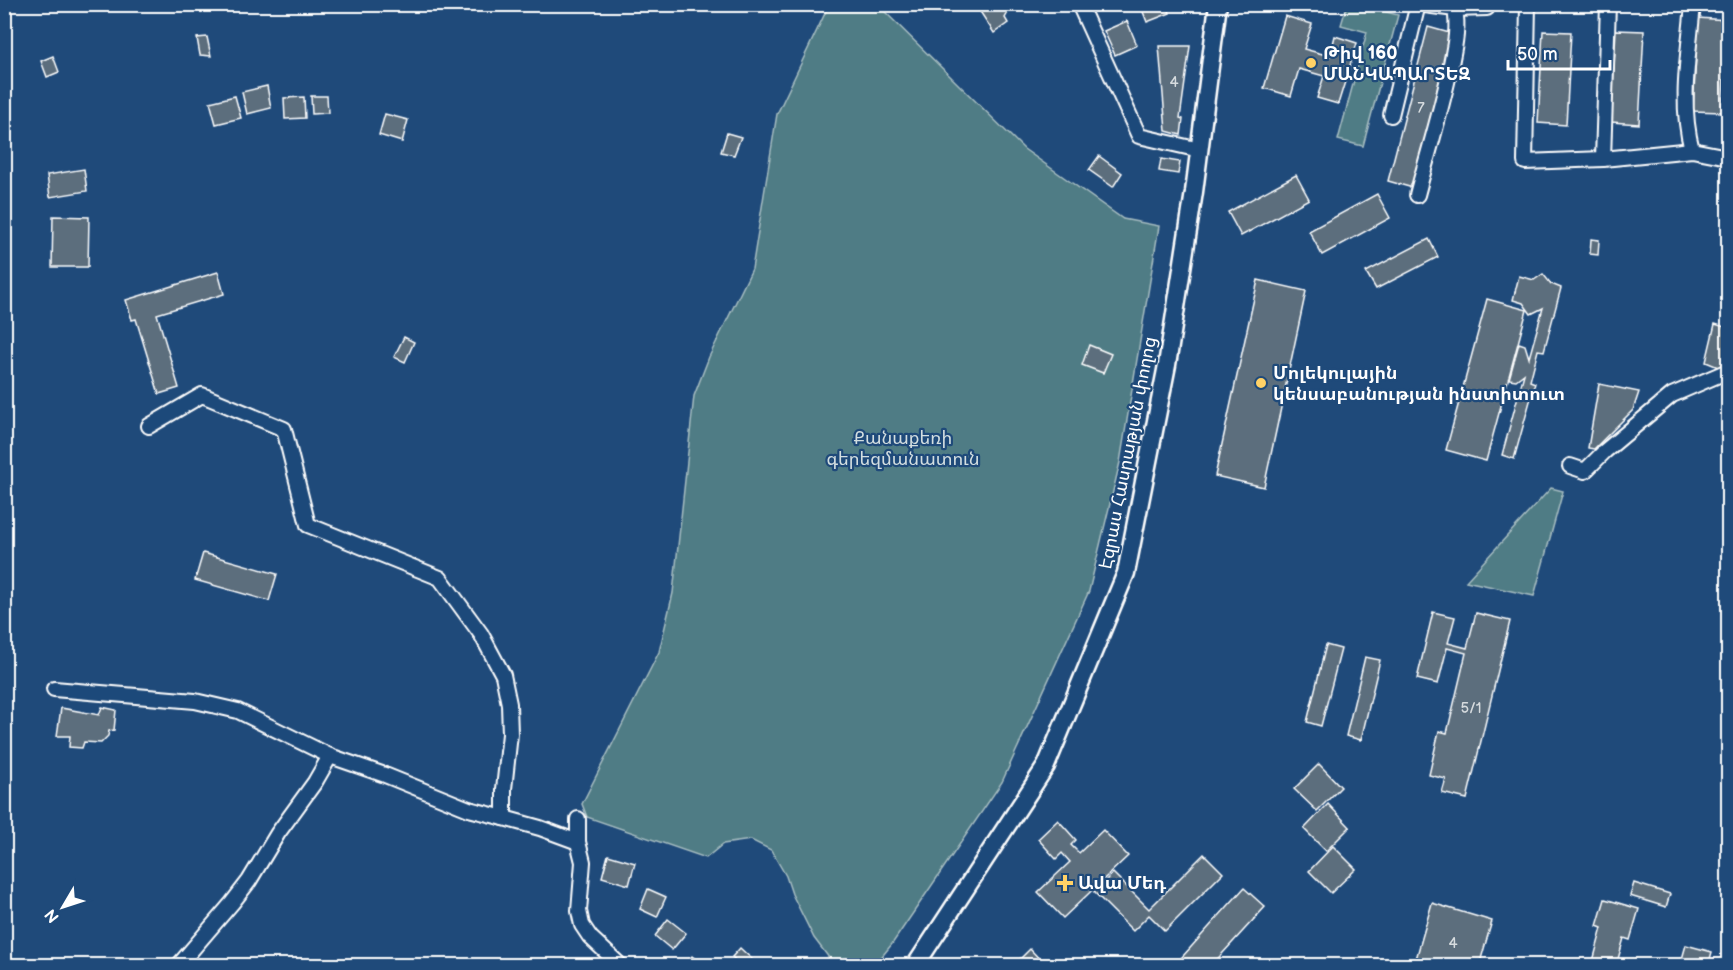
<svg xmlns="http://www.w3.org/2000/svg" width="1733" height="970" font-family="'Balsamiq Sans','Noto Sans Armenian',sans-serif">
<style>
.green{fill:#507c85;stroke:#a8bec2;stroke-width:1.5}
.building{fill:#5b6e7d;stroke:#fff;stroke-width:1.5}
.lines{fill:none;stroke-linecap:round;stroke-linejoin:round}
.minor-casing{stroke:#fff;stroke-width:18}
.tertiary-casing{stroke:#fff;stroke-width:21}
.minor{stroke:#1f4a7a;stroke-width:14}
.tertiary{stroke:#1f4a7a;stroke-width:16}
.poi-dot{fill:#ffd166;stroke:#1f4a7a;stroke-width:2}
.labels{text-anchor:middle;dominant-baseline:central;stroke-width:4.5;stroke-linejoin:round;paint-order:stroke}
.number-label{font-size:15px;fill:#d6dbde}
.poi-label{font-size:18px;font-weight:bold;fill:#fff;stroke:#1f4a7a;text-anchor:start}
.park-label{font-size:18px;fill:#d3dee0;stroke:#1f4a7a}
.street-label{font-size:18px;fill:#fff;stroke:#1f4a7a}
</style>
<rect width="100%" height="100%" fill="#1f4a7a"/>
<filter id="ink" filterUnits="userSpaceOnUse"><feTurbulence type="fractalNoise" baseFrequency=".0167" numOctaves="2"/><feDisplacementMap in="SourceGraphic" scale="12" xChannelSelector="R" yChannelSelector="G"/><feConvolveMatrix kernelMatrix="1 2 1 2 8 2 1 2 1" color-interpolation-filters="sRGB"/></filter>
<g filter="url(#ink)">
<!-- green -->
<g class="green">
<polygon points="829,5 878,5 1024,149 1123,219 1159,226 1120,462 1089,591 1002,782 892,944 875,965 832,965 833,963 814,938 792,894 786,876 771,850 751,840 723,844 706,858 587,817 582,804 659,652 673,593 694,396 709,357 752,269 777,114"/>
<polygon points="1347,5 1360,5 1398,15 1363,146 1338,140 1367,32 1341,25"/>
<polygon points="1551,488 1563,491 1534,596 1466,581"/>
</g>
<!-- building -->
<g class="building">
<polygon points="988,4 1007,4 1010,9 1005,18 1008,23 994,33 979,10"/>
<polygon points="1140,4 1167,4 1170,13 1147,22"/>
<polygon points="1285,16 1312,24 1304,49 1330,56 1335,36 1357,43 1338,104 1317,98 1324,76 1299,69 1291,96 1264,88"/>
<polygon points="1698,18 1727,20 1722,112 1693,111"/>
<polygon points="1127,21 1137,45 1115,55 1104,31"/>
<polygon points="1428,27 1453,34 1413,188 1388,181"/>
<polygon points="1616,30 1644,31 1639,124 1611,122"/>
<polygon points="1543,31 1571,32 1566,125 1538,123"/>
<polygon points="207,37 211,56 200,55 197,38"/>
<polygon points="1159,46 1190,46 1180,118 1183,119 1181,135 1166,131"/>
<polygon points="53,56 59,72 47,77 41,61"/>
<polygon points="267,86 271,108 247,114 242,92"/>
<polygon points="235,96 241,118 216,124 210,102"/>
<polygon points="311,96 327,96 328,113 312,114"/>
<polygon points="304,97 305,118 285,119 284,98"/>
<polygon points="385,114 408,120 402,142 379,135"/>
<polygon points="727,133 741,137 734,155 721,152"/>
<polygon points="1099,156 1122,173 1113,187 1089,170"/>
<polygon points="1161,159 1180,162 1178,174 1159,171"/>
<polygon points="84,169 87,191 50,197 47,175"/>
<polygon points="1296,175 1309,199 1241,236 1228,212"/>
<polygon points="1377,194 1390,218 1322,255 1309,231"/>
<polygon points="53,216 89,217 88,267 52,267"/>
<polygon points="1429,239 1438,257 1376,289 1366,272"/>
<polygon points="1591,239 1599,240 1598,255 1590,254"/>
<polygon points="218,272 224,294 157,314 179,388 159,394 136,319 132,320 126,300"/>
<polygon points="1543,274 1551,284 1561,288 1544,351 1538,350 1530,381 1535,383 1514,459 1502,455 1524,374 1516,380 1509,379 1519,343 1525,345 1529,358 1543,308 1531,314 1523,303 1513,300 1519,276 1534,280"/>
<polygon points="1258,280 1306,291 1264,487 1215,476"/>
<polygon points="1487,299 1527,310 1486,461 1446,450"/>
<polygon points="1715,324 1728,328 1728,362 1718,367 1706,362"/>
<polygon points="404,337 414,342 405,362 394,357"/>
<polygon points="1089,345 1111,354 1103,373 1082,365"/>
<polygon points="1599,384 1639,392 1633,410 1594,449 1588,448"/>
<polygon points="203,553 277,574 269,601 195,580"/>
<polygon points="1433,612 1455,617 1448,643 1467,648 1476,613 1510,621 1467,799 1442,793 1446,779 1429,775 1439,731 1447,733 1466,653 1447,648 1438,684 1417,679"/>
<polygon points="1326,645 1341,649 1321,726 1307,722"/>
<polygon points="1365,657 1380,660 1361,740 1346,736"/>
<polygon points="102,707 116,710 114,730 109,731 108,736 101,743 84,742 82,748 69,747 70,736 57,736 61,708 99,715"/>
<polygon points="1319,764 1341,787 1317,811 1294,789"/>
<polygon points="1328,804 1350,827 1326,851 1304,829"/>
<polygon points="1058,820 1076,840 1071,845 1079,853 1103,830 1128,856 1063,918 1038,892 1070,862 1062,853 1056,859 1038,839"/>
<polygon points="1333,846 1356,869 1331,893 1309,871"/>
<polygon points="1204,854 1223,873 1165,931 1149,915 1133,931 1094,892 1113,873 1149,909"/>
<polygon points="608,855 635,863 629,885 602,877"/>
<polygon points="1634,883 1670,894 1666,907 1630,896"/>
<polygon points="1244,888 1265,907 1211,966 1174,966"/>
<polygon points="648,889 666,897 657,917 640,909"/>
<polygon points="1605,899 1639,909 1630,940 1624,938 1616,966 1578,966 1579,961 1592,965 1602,928 1597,926"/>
<polygon points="1432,903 1492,921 1479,966 1414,966"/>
<polygon points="668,919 686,933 672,950 655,936"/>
<polygon points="1686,945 1712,952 1708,966 1680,966"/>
<polygon points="740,948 754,961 750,966 742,966 732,957"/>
<polygon points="1030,949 1046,966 1013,966"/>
<polygon points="692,956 704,966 684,966"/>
</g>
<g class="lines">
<!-- minor casing -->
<g class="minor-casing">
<g id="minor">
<polyline points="1079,4 1139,136 1200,150"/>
<polyline points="1528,4 1525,162 1603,159 1692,150 1728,157"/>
<polyline points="1455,9 1487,8 1487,4"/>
<polyline points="1391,115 1418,4"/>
<path d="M1692,150C1679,103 1689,53 1693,4"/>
<polyline points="1603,159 1608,4"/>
<path d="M1417,195C1428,153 1441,112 1450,69C1454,48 1459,30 1455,9L1417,4"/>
<polyline points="149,426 202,395 284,429 308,525 440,578 481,634 503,675 509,704 510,734 504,789 504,818 540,828 578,842"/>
<polyline points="1570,466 1585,471 1605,451 1672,395 1728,371"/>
<polyline points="54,689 195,701 238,711 330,756 385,775 469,809 504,818"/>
<polyline points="578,819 578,842 583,862 579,911 582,925 590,937 621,966"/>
<polyline points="178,966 232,903 249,881 278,833 315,782 330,756"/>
</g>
</g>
<!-- tertiary casing -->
<g class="tertiary-casing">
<polyline id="tertiary" points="915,966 1046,766 1126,573 1167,365 1194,192 1218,4"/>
</g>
<!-- minor -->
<use href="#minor" class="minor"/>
<!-- tertiary -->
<use href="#tertiary" class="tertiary"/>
</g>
</g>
<!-- markers -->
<g class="poi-dot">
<circle cx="1311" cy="63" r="6"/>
<circle cx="1261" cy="383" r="6"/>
<path d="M1062 874h6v6h6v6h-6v6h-6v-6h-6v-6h6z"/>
</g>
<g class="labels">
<!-- number labels -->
<g class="number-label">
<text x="1174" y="82">4</text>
<text x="1421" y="108">7</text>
<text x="1471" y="708">5/1</text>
<text x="1453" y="943">4</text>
</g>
<!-- poi labels -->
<g class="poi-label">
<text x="1323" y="53">Թիվ 160<tspan x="1323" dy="21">ՄԱՆԿԱՊԱՐՏԵԶ</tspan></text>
<text x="1273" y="373">Մոլեկուլային<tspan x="1273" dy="21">կենսաբանության ինստիտուտ</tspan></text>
<text x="1078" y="883">Ավա Մեդ</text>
</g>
<!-- park labels -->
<g class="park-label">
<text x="903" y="438">Քանաքեռի<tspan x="903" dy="21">գերեզմանատուն</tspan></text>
</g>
<!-- street labels -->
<g class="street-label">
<text transform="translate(1128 453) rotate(-79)">Էզրաս Հասրաթյան փողոց</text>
</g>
</g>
<!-- margin -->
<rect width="1733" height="970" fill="none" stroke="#1f4a7a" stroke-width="24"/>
<rect x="12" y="12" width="1709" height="946" fill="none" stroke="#fff" stroke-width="2" filter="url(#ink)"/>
<!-- north arrow -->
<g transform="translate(63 907) rotate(231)" stroke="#1f4a7a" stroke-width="4.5" paint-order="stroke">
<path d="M0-4.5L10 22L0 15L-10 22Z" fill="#ffffff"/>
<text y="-9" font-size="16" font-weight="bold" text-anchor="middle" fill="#ffffff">N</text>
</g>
<!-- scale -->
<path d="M1508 60v9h102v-9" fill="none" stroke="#ffffff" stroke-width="3"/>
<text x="1517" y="60" font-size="18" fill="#ffffff" stroke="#1f4a7a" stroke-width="4.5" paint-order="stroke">50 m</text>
</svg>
